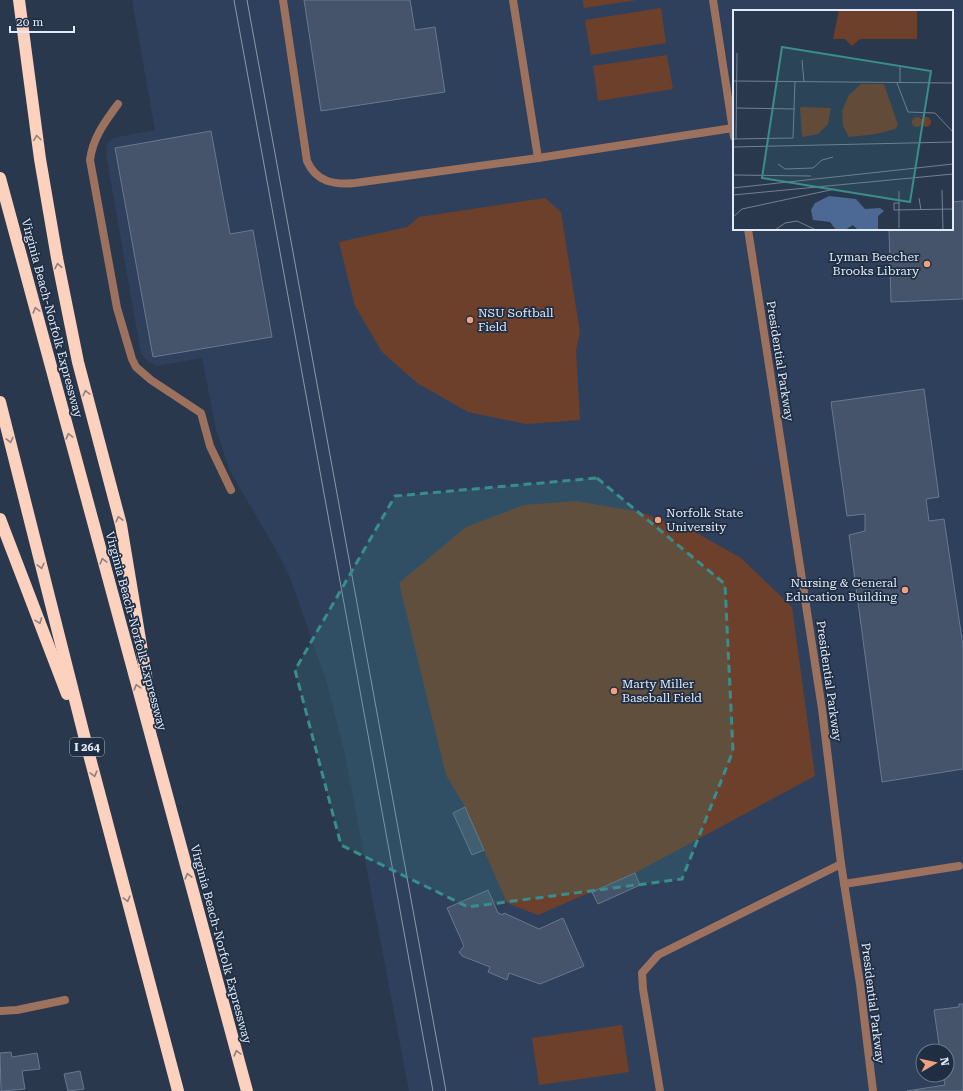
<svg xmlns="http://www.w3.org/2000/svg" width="963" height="1091" font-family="'Roboto Serif',serif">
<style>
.built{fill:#2f405c;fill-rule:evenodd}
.green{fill:#6c402b}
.building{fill:#45546b;stroke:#687891}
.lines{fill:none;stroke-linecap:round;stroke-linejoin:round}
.lane{stroke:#9c715e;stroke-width:8}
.street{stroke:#9c715e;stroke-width:8}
.highway{stroke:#fcd1be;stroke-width:12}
.tram{stroke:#8d99aa;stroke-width:1}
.oneway{stroke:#8e8080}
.marked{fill:#398d8a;fill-opacity:0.2;stroke:#398d8a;stroke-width:3;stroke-dasharray:8 5;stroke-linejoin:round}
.poi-dot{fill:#f1a17d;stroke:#202e43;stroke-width:1.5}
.labels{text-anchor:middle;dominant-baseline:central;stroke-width:3.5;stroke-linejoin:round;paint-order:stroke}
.shield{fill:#202e43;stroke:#a7b2c2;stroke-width:1}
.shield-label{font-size:11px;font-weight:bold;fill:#e1eaf8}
.poi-label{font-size:12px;fill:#e1eaf8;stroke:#202e43;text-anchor:start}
.street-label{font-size:12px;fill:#e1eaf8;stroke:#202e43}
.inset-road{fill:none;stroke:#737f92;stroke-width:1}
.view{fill:#398d8a;fill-opacity:0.15;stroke:#398d8a;stroke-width:2}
.inset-edge{fill:none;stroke:#e1eaf8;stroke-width:2}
</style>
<rect width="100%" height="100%" fill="#2a384e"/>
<!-- built -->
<path class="built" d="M132,0H963V1091H409L345,755L326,680L300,606L288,573L279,555L230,471L216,429L202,358L157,366L148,361L141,354L106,154L107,144L113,138L155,130ZM734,11H952V229H734ZM923,1051H947V1075H923Z"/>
<!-- green -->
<g class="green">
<polygon points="583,0 637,0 584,8"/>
<polygon points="661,8 666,43 591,55 585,20"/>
<polygon points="667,55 673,89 598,101 593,66"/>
<polygon points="545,198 561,212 580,333 576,350 580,420 526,424 468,412 417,383 382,352 355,306 339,242 407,227 419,217"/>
<polygon points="576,501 640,512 695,532 741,558 792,607 815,776 635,873 538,915 507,903 465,807 446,775 399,583 466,527 524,505"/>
<polygon points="622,1025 629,1072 539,1085 532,1038"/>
</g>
<!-- building -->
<g class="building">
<polygon points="304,0 410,0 415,30 435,27 445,92 321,111"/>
<polygon points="211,131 230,234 253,230 272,337 153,357 115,148"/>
<polygon points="963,201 963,299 891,302 889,229 952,229 952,202"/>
<polygon points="924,389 939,497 926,499 929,521 944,519 963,646 963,769 882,782 849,535 865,531 865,514 847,516 831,402"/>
<polygon points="465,807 484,850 472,855 453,813"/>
<polygon points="635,873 640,885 598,904 592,892"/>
<polygon points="488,890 498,913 503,915 504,913 539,929 563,918 584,966 540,984 509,973 507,980 488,972 490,967 462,956 459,952 464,946 447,908"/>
<polygon points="959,1004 963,1004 963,1091 907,1091 945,1085 943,1075 947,1075 947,1051 940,1051 934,1010 959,1007"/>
<polygon points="11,1052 12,1057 37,1053 40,1069 22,1071 25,1089 1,1091 0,1053"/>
<polygon points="80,1071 84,1089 68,1091 64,1074"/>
</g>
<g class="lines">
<!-- lane -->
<g class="lane">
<path d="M283,0L307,161C316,182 334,185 355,183L538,158L733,128"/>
<polyline points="513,0 538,158"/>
<path d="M118,104C105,122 93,137 90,160L117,308L132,359L136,367L151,380L201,413L210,446L231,490"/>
<polyline points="844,884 959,866"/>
<polyline points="660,1091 643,989 642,973 658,955 841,864"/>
</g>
<!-- street -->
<g class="street">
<polyline points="713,0 734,137"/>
<polyline points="748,229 822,709 841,864 860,984 873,1091"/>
<polyline points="0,1011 17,1010 65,1000"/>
</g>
<!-- highway -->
<g class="highway">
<polyline points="19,0 40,159 57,258 78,362 121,525 154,724"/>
<polyline points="0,178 247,1091"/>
<polyline points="0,402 86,743 178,1091"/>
<polyline points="0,519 67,694"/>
</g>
<!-- tram -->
<g class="tram">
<polyline points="234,0 433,1091"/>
<polyline points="247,0 446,1091"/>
</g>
</g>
<!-- one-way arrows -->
<defs><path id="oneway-chevron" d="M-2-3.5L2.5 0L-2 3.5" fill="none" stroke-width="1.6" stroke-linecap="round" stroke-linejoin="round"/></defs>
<g class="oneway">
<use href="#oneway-chevron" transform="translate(37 138) rotate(-97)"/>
<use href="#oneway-chevron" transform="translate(58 266) rotate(-101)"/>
<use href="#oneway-chevron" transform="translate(36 310) rotate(-105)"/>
<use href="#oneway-chevron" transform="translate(86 393) rotate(-104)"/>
<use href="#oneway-chevron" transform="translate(69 436) rotate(-105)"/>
<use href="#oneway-chevron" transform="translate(10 440) rotate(76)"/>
<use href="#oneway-chevron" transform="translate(119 519) rotate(-104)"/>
<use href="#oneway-chevron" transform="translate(103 561) rotate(-105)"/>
<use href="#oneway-chevron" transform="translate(41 566) rotate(76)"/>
<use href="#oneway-chevron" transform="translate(39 621) rotate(69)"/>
<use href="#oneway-chevron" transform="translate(137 687) rotate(-105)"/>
<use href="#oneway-chevron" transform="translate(94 774) rotate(75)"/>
<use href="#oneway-chevron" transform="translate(188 876) rotate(-105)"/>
<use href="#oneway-chevron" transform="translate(127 899) rotate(75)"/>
<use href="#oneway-chevron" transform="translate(237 1053) rotate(-105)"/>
</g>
<!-- marked area -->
<path class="marked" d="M597,478L725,584L733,751L682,879L468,907L341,845L295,670L395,496Z"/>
<!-- markers -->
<g class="poi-dot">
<circle cx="927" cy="264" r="4"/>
<circle cx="470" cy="320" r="4"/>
<circle cx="658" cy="520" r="4"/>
<circle cx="905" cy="590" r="4"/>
<circle cx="614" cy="691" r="4"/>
</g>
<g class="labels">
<!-- shield labels -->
<rect class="shield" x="70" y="738" width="34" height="18" rx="3"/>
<g class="shield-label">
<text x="87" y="747">I 264</text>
</g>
<!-- poi labels -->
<g class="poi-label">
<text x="919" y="257" text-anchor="end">Lyman Beecher<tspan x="919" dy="14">Brooks Library</tspan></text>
<text x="478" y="313">NSU Softball<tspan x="478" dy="14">Field</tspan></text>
<text x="666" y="513">Norfolk State<tspan x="666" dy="14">University</tspan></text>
<text x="897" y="583" text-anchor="end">Nursing &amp; General<tspan x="897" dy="14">Education Building</tspan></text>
<text x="622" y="684">Marty Miller<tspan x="622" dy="14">Baseball Field</tspan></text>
</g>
<!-- street labels -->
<g class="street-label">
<text transform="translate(52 318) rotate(75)">Virginia Beach-Norfolk Expressway</text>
<text transform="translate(780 361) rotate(81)">Presidential Parkway</text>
<text transform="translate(136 631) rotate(75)">Virginia Beach-Norfolk Expressway</text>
<text transform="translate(829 681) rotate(82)">Presidential Parkway</text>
<text transform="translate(221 944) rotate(75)">Virginia Beach-Norfolk Expressway</text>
<text transform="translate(873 1003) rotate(83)">Presidential Parkway</text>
</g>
</g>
<!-- overview -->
<g transform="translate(733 10)">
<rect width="220" height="220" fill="#2a384e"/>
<path d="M106,0H184V29H127L119,36L112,29H100ZM128,74H151L165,115L162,119L143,124L116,127L110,116L109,101L116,85ZM69,97L98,98L95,114L85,124L69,127L67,98ZM179 112a5 5 0 1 1 10 0a5 5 0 1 1-10 0ZM188 112a5 5 0 1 1 10 0a5 5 0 1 1-10 0Z" fill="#6c402b"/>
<path d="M96,186L123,189L132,199L147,198L151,201L145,206V220H125L120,215L112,220H103L97,212L80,210L78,200L82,193Z" fill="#4c6895"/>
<path class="inset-road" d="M69,50L71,72M0,71L220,73M164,73L175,102L202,103L220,122M167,73V57M4,98L62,99M0,129L60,128L62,71M3,129L4,43M0,137L220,132M45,154L52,159L80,158L89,150L100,147M0,165L78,166M0,178L220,154M209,180L210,220M166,181V218M0,185L220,164M186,188L188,200M166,193H161V200L220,199M0,207L9,199L102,179M42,220L52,213L64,211L83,220"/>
<path class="view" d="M49,37L198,61L177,192L29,168Z"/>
<rect width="220" height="220" class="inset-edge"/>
</g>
<!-- north arrow -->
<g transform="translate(935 1063) rotate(81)"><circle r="19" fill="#202e43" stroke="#6d798b"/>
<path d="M0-3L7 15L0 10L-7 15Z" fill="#f1a17d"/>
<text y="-6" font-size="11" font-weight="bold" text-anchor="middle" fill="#e1eaf8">N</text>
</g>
<!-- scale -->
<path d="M10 26v6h64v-6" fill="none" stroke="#e1eaf8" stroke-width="2"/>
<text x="16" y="26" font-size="12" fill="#e1eaf8" stroke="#202e43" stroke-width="3" paint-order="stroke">20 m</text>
</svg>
